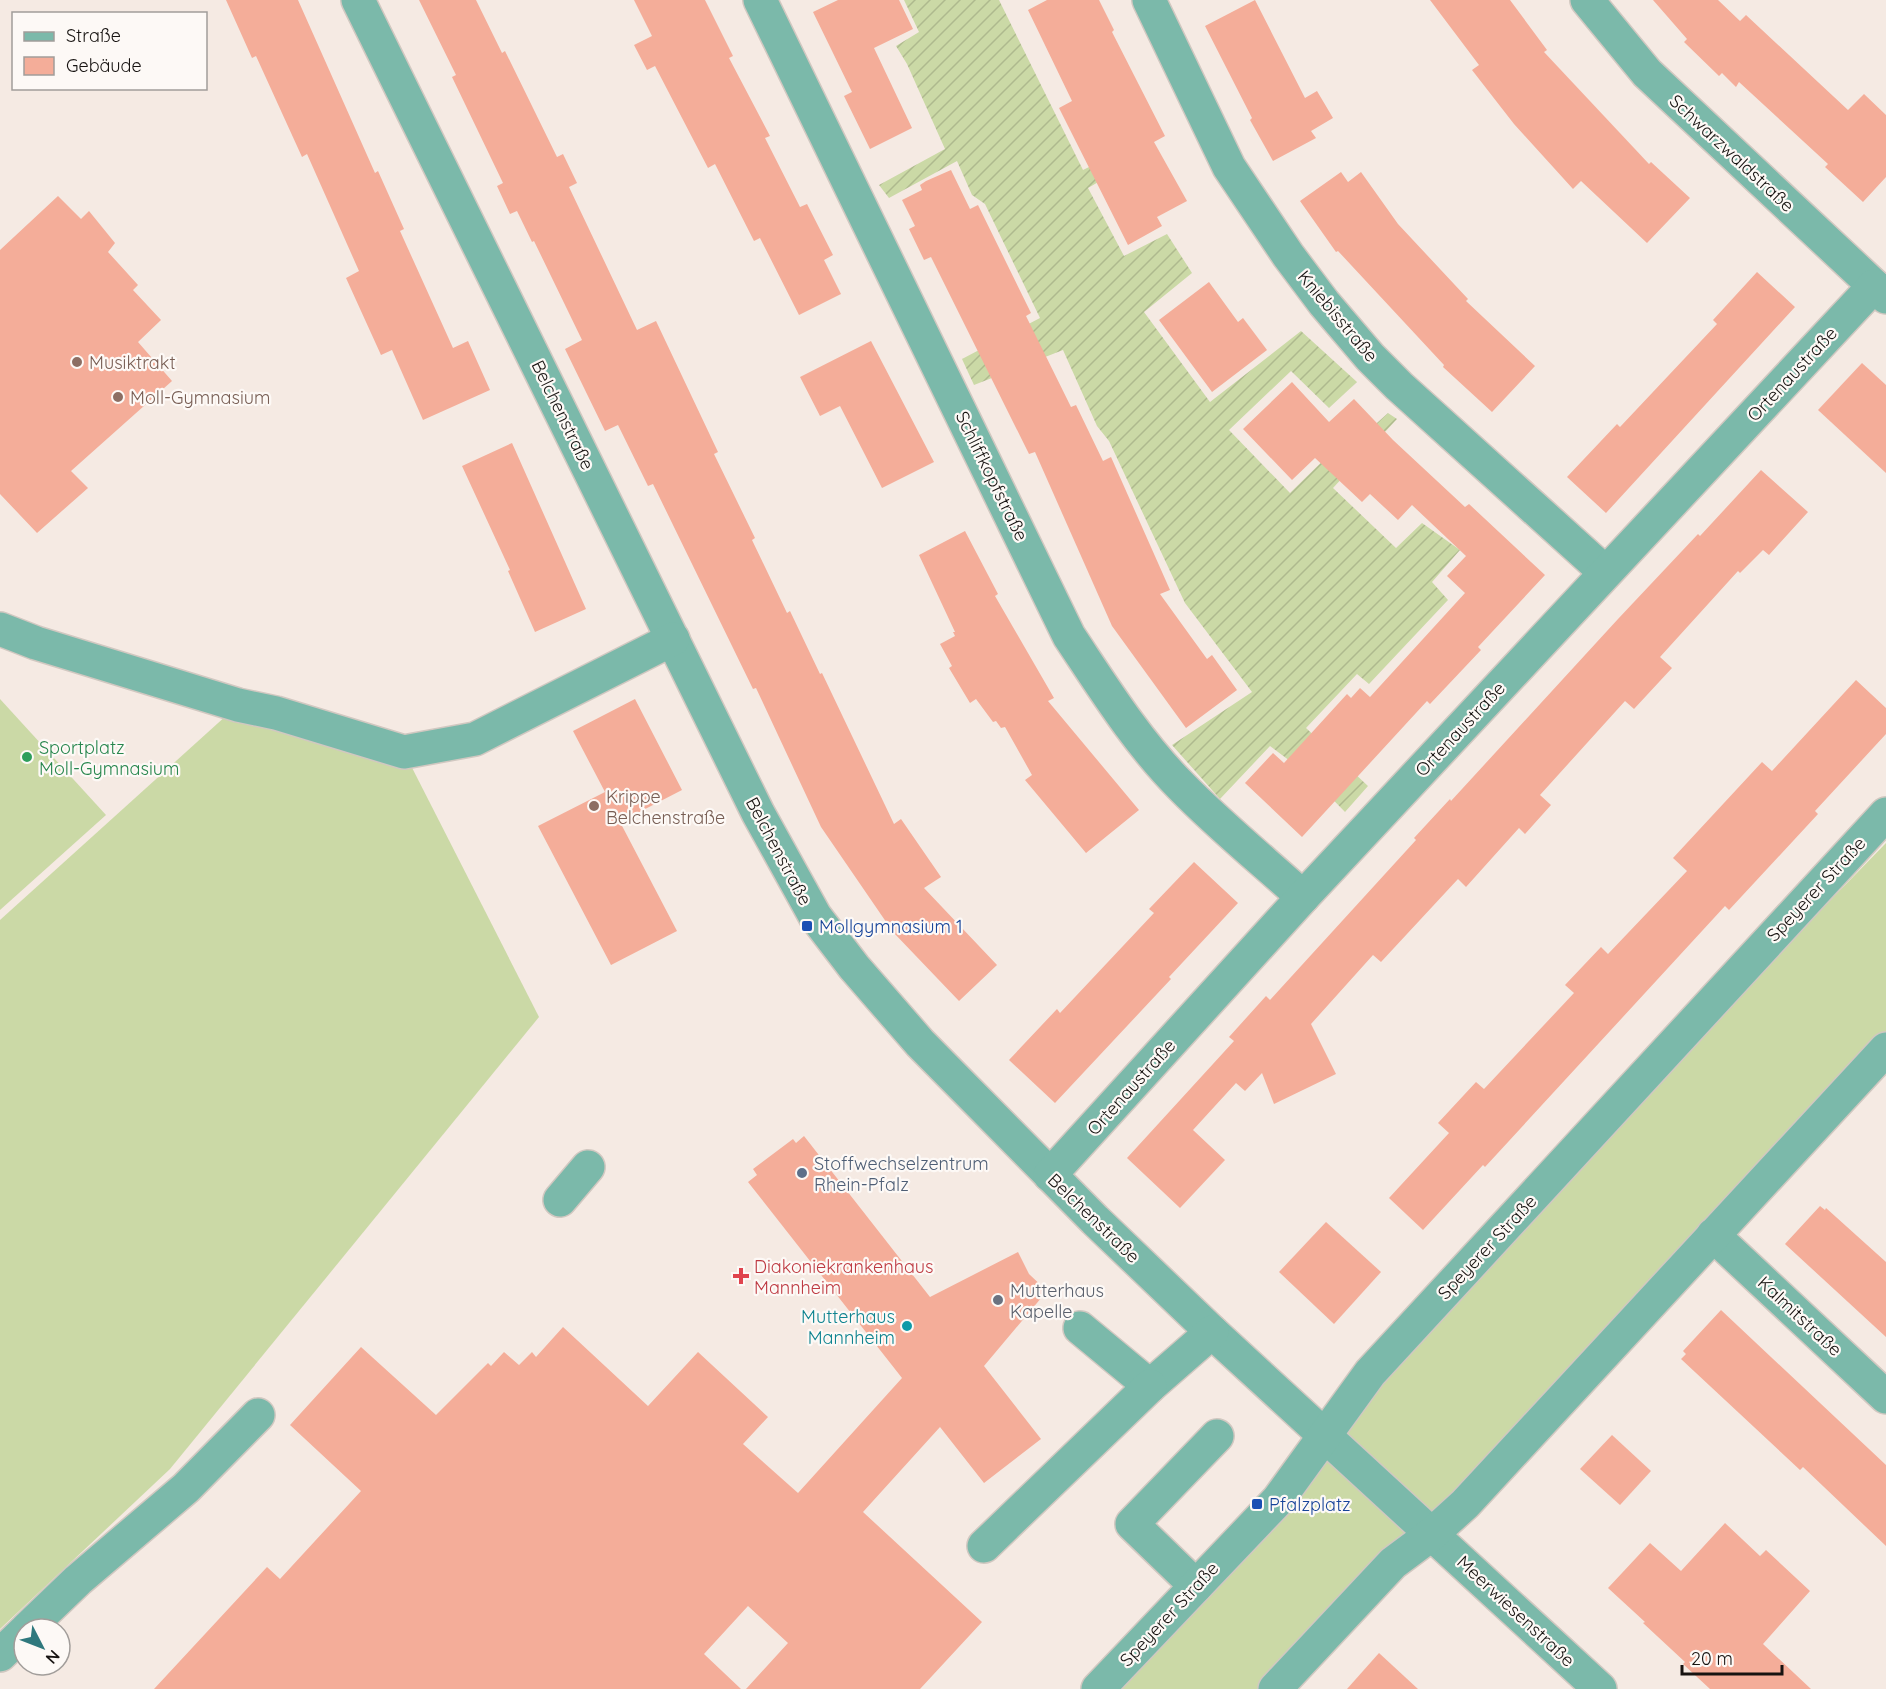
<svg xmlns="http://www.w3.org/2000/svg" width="1886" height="1689" font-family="Quicksand,sans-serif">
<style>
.grass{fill:#cbd9a6}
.garden{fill:url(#garden-furrows)}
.building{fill:#f4ad99}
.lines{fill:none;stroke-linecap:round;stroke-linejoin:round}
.minor-casing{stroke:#d1c8c1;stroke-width:36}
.minor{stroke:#7bb9aa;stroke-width:33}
.education-dot{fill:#8d6e63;stroke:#fdf9f6;stroke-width:2}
.leisure-dot{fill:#2e9e5b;stroke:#fdf9f6;stroke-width:2}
.transit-dot{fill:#1a4fb4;stroke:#fdf9f6;stroke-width:2}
.service-dot{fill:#5c6f8a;stroke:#fdf9f6;stroke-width:2}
.health-dot{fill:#e0444e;stroke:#fdf9f6;stroke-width:2}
.worship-dot{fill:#6b7280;stroke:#fdf9f6;stroke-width:2}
.culture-dot{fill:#0f9aa8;stroke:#fdf9f6;stroke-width:2}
.labels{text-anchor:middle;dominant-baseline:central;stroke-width:4.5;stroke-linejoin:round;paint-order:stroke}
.street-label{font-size:18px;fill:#171311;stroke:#fdf9f6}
.education-label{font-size:18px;fill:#785e54;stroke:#fdf9f6;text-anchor:start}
.leisure-label{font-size:18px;fill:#27864d;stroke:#fdf9f6;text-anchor:start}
.transit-label{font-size:18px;fill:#164399;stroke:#fdf9f6;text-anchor:start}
.service-label{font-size:18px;fill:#4e5e75;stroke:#fdf9f6;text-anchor:start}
.health-label{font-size:18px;fill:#be3a42;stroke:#fdf9f6;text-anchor:start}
.worship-label{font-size:18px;fill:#5b616d;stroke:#fdf9f6;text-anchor:start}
.culture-label{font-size:18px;fill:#0d838f;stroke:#fdf9f6;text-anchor:end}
</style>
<defs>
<pattern id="garden-furrows" width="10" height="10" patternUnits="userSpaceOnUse" patternTransform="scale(1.5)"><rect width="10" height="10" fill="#cbd9a6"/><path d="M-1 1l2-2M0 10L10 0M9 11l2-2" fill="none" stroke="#aeb98e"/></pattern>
</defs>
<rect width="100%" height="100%" fill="#f5eae3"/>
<!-- grass -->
<g class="grass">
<polygon points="0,699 106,815 0,910"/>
<polygon points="238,705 404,752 539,1017 170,1469 0,1629 0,920"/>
<polygon points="1886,843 1886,1032 1713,1235 1275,1689 1098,1689 1370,1373"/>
</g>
<!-- garden -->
<polygon class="garden" points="904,0 999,0 1083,170 1113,155 1119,170 1088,188 1124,256 1167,234 1192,273 1144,312 1210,402 1301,331 1357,382 1329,408 1291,371 1229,430 1290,493 1339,445 1346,451 1388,413 1397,419 1333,488 1396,548 1422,523 1460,550 1432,582 1448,600 1369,684 1357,674 1306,728 1368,786 1345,812 1310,776 1270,746 1220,799 1172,745 1252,692 1185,603 1109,441 1097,426 1063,350 974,385 962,359 1040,318 985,204 972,195 957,161 889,198 879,185 945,149 907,64 896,46 919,32"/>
<!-- building -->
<g class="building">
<polygon points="226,0 298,0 375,173 378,171 404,229 400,231 453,348 468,341 490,390 423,420 392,350 381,355 346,278 359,271 307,154 302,157 256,56 252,58"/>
<polygon points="419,0 476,0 502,53 505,51 557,157 563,154 577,183 569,187 637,330 656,321 718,452 714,454 755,538 752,540 765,567 787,613 790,611 820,674 822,673 894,824 901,819 941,877 924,888 997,965 959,1001 893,932 821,827 756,688 753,689 653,484 648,486 618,425 605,431 565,349 582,340 534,241 532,242 517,211 510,214 497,186 503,183 452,77 456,75"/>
<polygon points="634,0 705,0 733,56 729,58 770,136 765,138 800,207 807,204 833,255 824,260 841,294 799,315 760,238 754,241 715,164 708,168 655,66 647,70 634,45 652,36"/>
<polygon points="838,0 899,0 913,29 874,48 912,128 870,149 844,96 852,92 813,12"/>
<polygon points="1047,0 1099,0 1114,30 1112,32 1165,136 1154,142 1187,201 1157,217 1162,226 1128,245 1059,108 1072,101 1028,10"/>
<polygon points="1255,0 1305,98 1317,91 1333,118 1311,131 1316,138 1273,161 1250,120 1252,118 1205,26"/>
<polygon points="1430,0 1510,0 1547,50 1544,52 1649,164 1651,162 1690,198 1647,243 1581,181 1573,189 1514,124 1472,70 1479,65"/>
<polygon points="1653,0 1718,0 1740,21 1746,15 1848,110 1864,94 1886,115 1886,177 1863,202 1825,167 1828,164 1739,82 1736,87 1722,73 1719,76 1684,42 1687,39"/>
<polygon points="951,170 970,209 978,205 1031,313 1026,316 1071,407 1076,405 1103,461 1111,457 1170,590 1160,594 1207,659 1212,655 1237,690 1186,728 1112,626 1035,452 1029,454 931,257 924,260 909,229 915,226 902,200 922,190 920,185 926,181"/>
<polygon points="1341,172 1348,182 1361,172 1398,224 1468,299 1466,301 1535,366 1492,412 1443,367 1444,365 1338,251 1336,252 1300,201"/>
<polygon points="58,196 81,219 89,211 115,243 108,252 138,285 133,290 161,320 138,342 172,381 71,471 88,488 37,533 0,494 0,250"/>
<polygon points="1757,272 1795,307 1606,513 1567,477 1617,424 1620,427 1717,324 1713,320"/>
<polygon points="1209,282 1238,322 1243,318 1267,350 1212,392 1159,320"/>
<polygon points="871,341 934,462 882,488 840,406 820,416 800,377"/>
<polygon points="1862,363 1886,385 1886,473 1818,410"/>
<polygon points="1292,382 1329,422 1354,399 1393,440 1465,507 1469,504 1545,575 1478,647 1481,650 1430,704 1427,701 1302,837 1245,783 1273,753 1284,763 1347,694 1351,698 1360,688 1370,697 1465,593 1447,576 1466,556 1412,505 1398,520 1370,494 1362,502 1315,458 1292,480 1243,429"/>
<polygon points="512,443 586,609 535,632 508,571 510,570 462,466"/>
<polygon points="1761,470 1808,512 1769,555 1763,550 1740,573 1738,571 1660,657 1672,668 1634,709 1625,701 1540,795 1551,805 1525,834 1519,828 1466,887 1458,879 1381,962 1373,955 1311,1024 1336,1074 1274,1104 1262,1073 1245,1091 1236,1083 1193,1130 1225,1160 1180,1208 1127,1158 1234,1041 1229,1037 1266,996 1270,1000 1416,840 1414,838 1450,799 1451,801 1618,619 1698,534 1700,536"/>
<polygon points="965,531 998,594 995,596 1054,698 1048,701 1139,810 1086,853 1025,780 1032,775 1005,727 1001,728 996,721 993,722 976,699 970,703 949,668 952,666 940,644 955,636 953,632 955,632 919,555"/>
<polygon points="1856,680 1886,708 1886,734 1815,811 1818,814 1729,910 1725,906 1485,1167 1483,1165 1423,1230 1389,1198 1449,1133 1438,1123 1476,1082 1484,1089 1574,993 1565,985 1601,947 1608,954 1687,871 1673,858 1762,762 1772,771"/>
<polygon points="635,699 682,790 620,822 677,931 611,965 538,826 605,792 573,731"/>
<polygon points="1194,862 1238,903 1169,977 1171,979 1055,1103 1009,1060 1057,1009 1060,1013 1154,913 1149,909"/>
<polygon points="804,1136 930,1297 1018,1252 1029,1274 1047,1291 984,1366 1041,1439 984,1483 940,1427 863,1512 982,1622 920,1689 746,1689 788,1643 748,1606 704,1654 741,1689 154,1689 267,1567 280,1579 361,1491 290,1425 361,1347 436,1415 488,1363 491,1366 504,1352 519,1365 532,1352 536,1357 563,1327 648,1406 698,1352 768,1417 743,1444 798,1493 902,1378 748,1182 757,1175 753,1169 793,1139 796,1143"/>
<polygon points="1820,1206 1825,1210 1826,1208 1886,1262 1886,1337 1785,1244"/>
<polygon points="1326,1222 1381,1272 1334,1324 1279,1272"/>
<polygon points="1721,1310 1886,1465 1886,1546 1803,1467 1800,1470 1681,1359 1686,1354 1683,1351"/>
<polygon points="1612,1435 1651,1471 1620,1505 1580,1469"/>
<polygon points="1725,1523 1760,1556 1766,1550 1810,1591 1763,1644 1811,1689 1710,1689 1683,1664 1685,1662 1643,1623 1645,1622 1608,1588 1650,1543 1681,1571"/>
<polygon points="1379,1653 1418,1689 1347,1689"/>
</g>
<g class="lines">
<!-- minor casing -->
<g class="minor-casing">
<g id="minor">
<polyline points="358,0 758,813 815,916 854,967 920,1043 1095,1220 1212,1332 1600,1689"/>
<path d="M760,0L1069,636C1103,687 1137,742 1181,786C1219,825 1262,860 1303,897"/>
<polyline points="1149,0 1229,167 1288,255 1324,303 1370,357 1399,386 1605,572"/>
<polyline points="1587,0 1647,73 1886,297"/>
<polyline points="0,629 36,643 238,705 276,713 404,752 475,739 673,639"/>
<polyline points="1050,1175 1303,897 1874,286"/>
<polyline points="560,1200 588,1167"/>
<polyline points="1713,1235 1886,1397"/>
<polyline points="1080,1328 1150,1386 1212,1332"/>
<polyline points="984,1546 1150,1386"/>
<polyline points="1196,1586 1132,1524 1217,1436"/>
<polyline points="27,1629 78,1580 186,1488 258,1415"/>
<polyline points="0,1655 24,1632"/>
<polyline points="1098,1689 1278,1500 1370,1373 1886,814"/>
<polyline points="1275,1689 1393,1563 1432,1534 1465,1504 1886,1049"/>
</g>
</g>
<!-- minor -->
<use href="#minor" class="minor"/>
</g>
<!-- markers -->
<g class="education-dot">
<circle cx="77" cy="362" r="6"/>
<circle cx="118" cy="397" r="6"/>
<circle cx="594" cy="806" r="6"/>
</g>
<circle class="leisure-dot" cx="27" cy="757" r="6"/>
<g class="transit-dot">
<rect x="801" y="920" width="12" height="12" rx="3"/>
<rect x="1251" y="1498" width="12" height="12" rx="3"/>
</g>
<circle class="service-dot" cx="802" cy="1173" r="6"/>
<path class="health-dot" d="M738 1267h6v6h6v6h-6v6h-6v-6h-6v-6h6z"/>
<circle class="worship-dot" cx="998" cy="1300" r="6"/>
<circle class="culture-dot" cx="907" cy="1326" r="6"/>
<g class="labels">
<!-- street labels -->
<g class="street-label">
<text transform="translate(1732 153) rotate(43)">Schwarzwaldstraße</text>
<text transform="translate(1338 316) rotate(50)">Kniebisstraße</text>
<text transform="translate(1792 374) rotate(-47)">Ortenaustraße</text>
<text transform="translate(563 415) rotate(64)">Belchenstraße</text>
<text transform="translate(992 476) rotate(64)">Schliffkopfstraße</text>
<text transform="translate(1460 729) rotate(-47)">Ortenaustraße</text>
<text transform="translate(779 851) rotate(62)">Belchenstraße</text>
<text transform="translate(1816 889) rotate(-47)">Speyerer Straße</text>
<text transform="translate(1131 1087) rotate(-48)">Ortenaustraße</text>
<text transform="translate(1094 1218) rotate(44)">Belchenstraße</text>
<text transform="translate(1487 1247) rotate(-47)">Speyerer Straße</text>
<text transform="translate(1800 1316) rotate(43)">Kalmitstraße</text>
<text transform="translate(1516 1611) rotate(43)">Meerwiesenstraße</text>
<text transform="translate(1169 1614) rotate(-47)">Speyerer Straße</text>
</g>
<!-- education labels -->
<g class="education-label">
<text x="89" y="362">Musiktrakt</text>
<text x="130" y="397">Moll-Gymnasium</text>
<text x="606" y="796">Krippe<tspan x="606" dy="21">Belchenstraße</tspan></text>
</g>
<!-- leisure labels -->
<g class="leisure-label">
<text x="39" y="747">Sportplatz<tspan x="39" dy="21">Moll-Gymnasium</tspan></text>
</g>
<!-- transit labels -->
<g class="transit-label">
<text x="819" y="926">Mollgymnasium 1</text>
<text x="1269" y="1504">Pfalzplatz</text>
</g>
<!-- service labels -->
<g class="service-label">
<text x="814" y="1163">Stoffwechselzentrum<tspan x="814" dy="21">Rhein-Pfalz</tspan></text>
</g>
<!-- health labels -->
<g class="health-label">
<text x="754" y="1266">Diakoniekrankenhaus<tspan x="754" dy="21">Mannheim</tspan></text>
</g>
<!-- worship labels -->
<g class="worship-label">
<text x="1010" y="1290">Mutterhaus<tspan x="1010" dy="21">Kapelle</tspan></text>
</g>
<!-- culture labels -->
<g class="culture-label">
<text x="895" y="1316">Mutterhaus<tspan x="895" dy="21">Mannheim</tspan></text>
</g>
</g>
<!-- legend -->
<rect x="12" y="12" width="195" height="78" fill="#fdf9f6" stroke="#a19d9a" stroke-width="1.5"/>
<rect x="24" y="32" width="30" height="9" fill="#7bb9aa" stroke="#a19d9a" stroke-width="1.5"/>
<text x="66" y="42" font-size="18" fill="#171311">Straße</text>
<rect x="24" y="57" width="30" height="18" fill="#f4ad99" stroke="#a19d9a" stroke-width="1.5"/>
<text x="66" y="72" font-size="18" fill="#171311">Gebäude</text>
<!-- north arrow -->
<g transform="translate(42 1647) rotate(132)"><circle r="28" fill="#fdf9f6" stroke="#a19d9a" stroke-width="1.5"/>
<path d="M0-4.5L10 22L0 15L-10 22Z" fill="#2f787d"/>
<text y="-9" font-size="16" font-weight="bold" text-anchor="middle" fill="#171311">N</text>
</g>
<!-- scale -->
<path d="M1682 1665v9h100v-9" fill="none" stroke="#171311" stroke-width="3"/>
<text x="1691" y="1665" font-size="18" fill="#171311" stroke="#fdf9f6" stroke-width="4.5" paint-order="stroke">20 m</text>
</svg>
